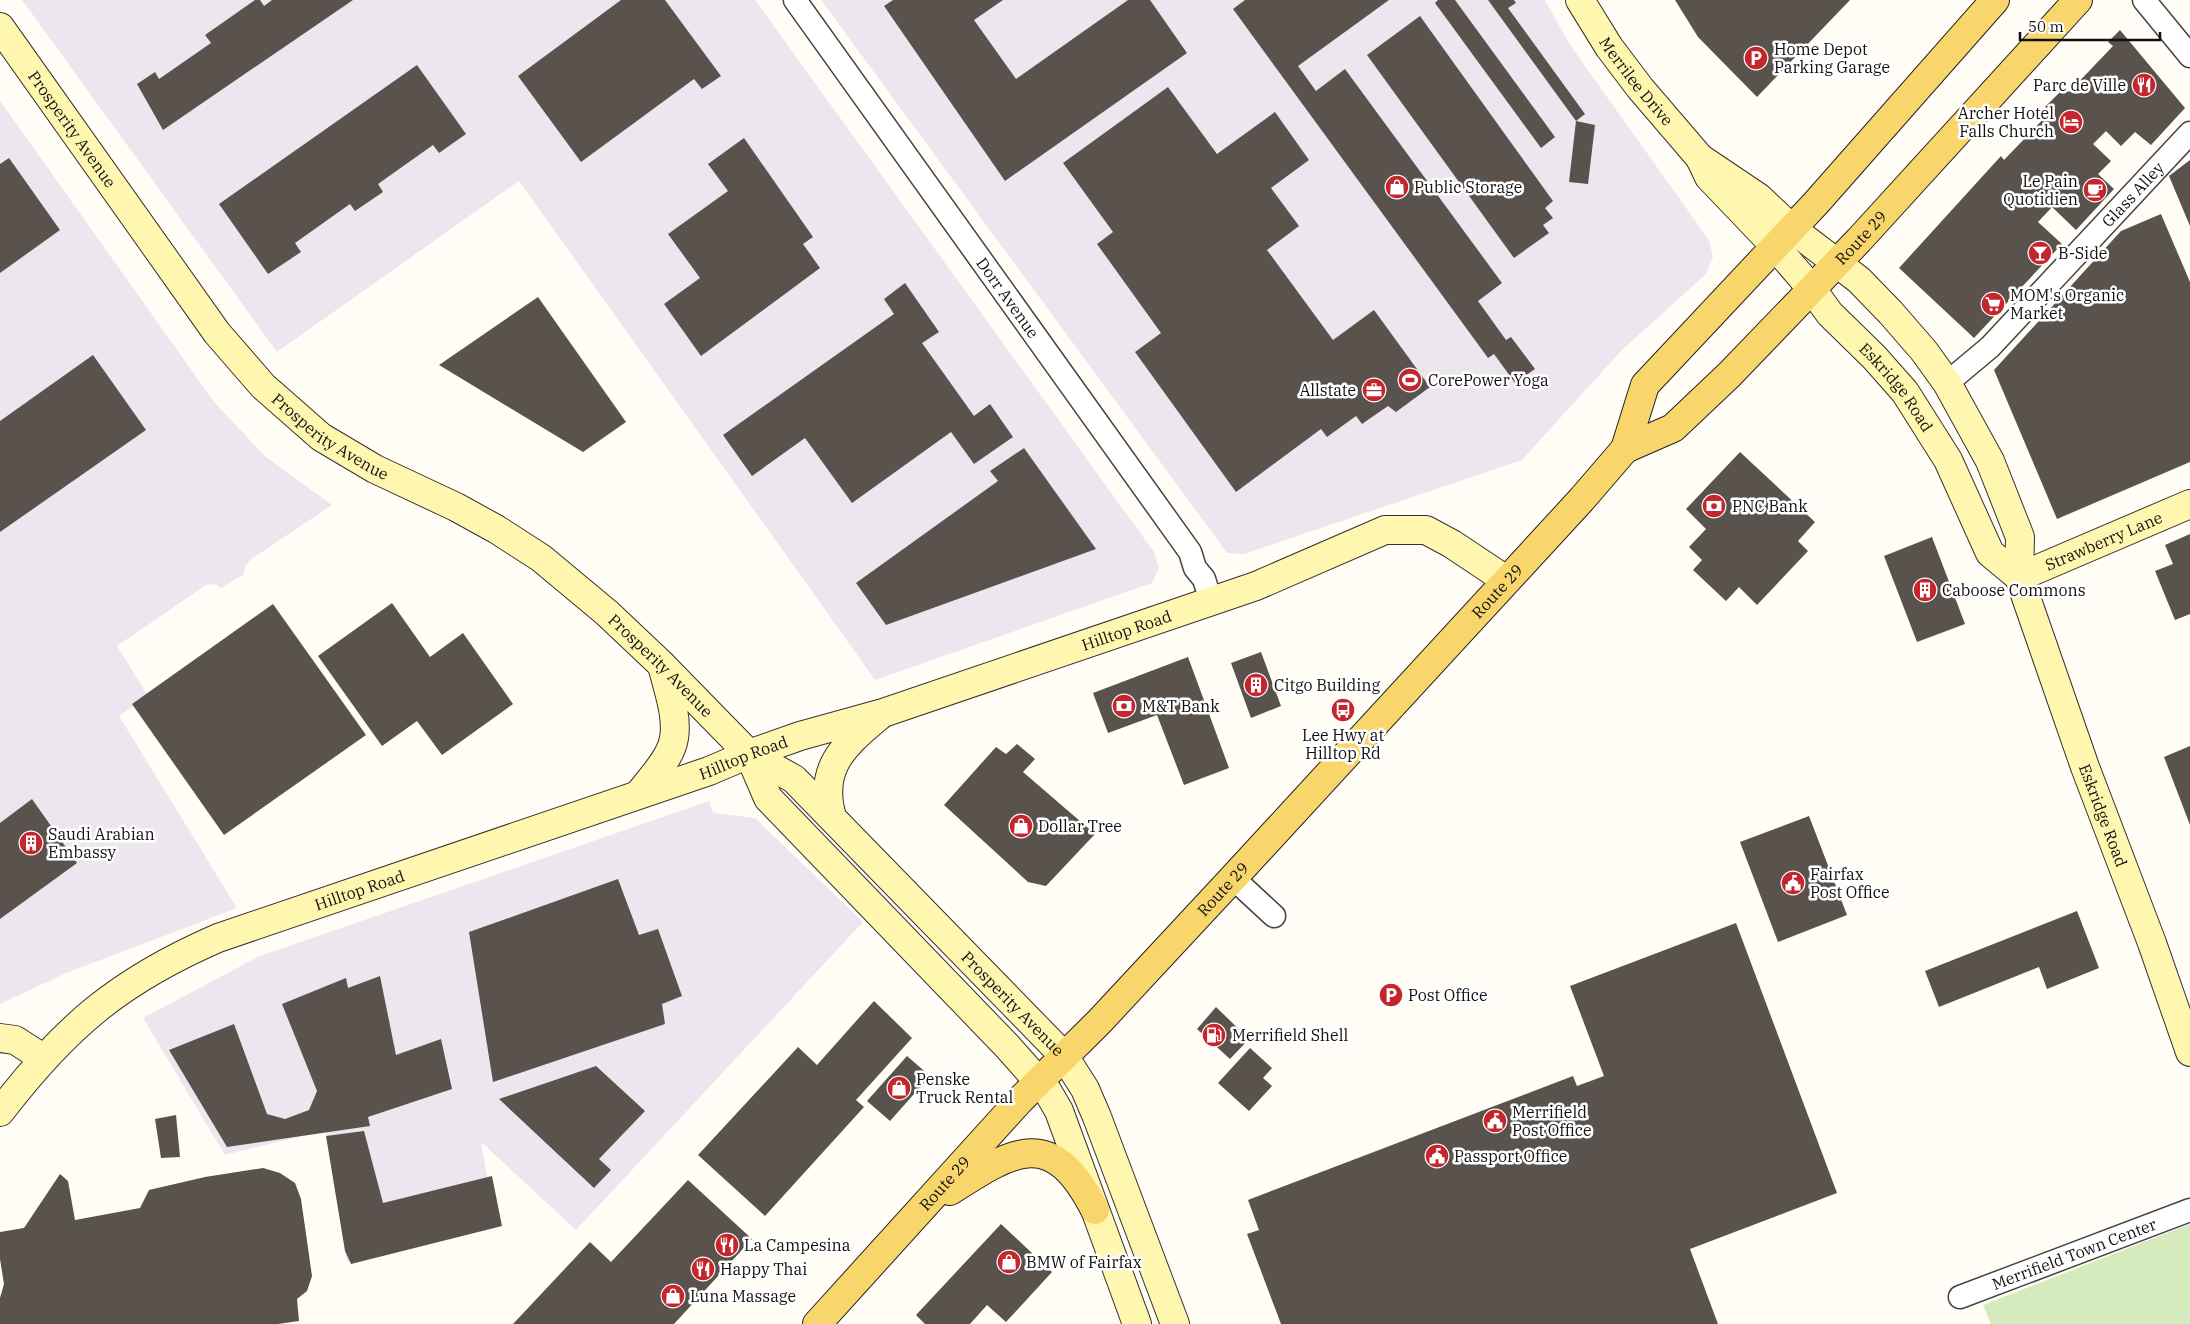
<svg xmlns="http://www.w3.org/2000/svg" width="2190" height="1324" font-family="'IBM Plex Serif',serif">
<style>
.industrial{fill:#eee6ef}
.green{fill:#d5ebbd}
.building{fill:#5a524d}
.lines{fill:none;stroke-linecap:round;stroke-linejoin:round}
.street-casing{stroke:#444;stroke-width:25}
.secondary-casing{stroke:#333;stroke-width:30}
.primary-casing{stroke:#222;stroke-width:30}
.street{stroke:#fff;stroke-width:22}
.secondary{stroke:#fff6b0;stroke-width:28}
.primary{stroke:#f9d66b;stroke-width:28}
.labels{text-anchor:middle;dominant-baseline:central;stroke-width:5;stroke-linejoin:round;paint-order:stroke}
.poi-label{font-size:16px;fill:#111;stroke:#fff;text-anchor:start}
.street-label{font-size:16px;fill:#111;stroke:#fff}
</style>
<rect width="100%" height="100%" fill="#fffdf5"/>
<!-- industrial -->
<g class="industrial">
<polygon points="22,0 755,0 1154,552 1159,568 1152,583 875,680 519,181 277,352"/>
<polygon points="821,0 1545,0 1570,45 1709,240 1713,257 1706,274 1622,350 1522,460 1244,554 1227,553"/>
<polygon points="0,101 215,403 266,457 332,505 250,560 245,566 244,574 221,588 215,584 206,585 117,646 148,696 119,716 237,908 64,974 0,1004"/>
<polygon points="709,801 713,813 755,818 863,922 576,1230 481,1142 496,1228 347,1262 326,1130 225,1155 143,1018 260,956"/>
</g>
<!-- green -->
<polygon class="green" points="2190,1224 2190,1324 1991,1324 1983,1305"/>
<!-- building -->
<g class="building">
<polygon points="255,0 260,0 264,6 272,0 353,0 163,130 137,84 155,72 159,79 211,43 205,35"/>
<polygon points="621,0 665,0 721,76 702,89 694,79 581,162 518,76"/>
<polygon points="893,0 1003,0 974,20 1016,79 1128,0 1150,0 1187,53 1005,181 884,6"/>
<polygon points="1245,0 1389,0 1298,66 1316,91 1345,69 1502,283 1478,301 1506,340 1511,337 1535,369 1515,383 1494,354 1488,358 1233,9"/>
<polygon points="1438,0 1455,0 1555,137 1541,148 1435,3"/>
<polygon points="1488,0 1514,0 1516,3 1508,8 1585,114 1576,121"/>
<polygon points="1675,0 1850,0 1757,97 1698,37"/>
<polygon points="1420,16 1553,201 1545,208 1553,218 1543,225 1549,233 1514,258 1367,55"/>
<polygon points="2120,30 2185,108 2151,145 2135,132 2121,146 2106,131 2093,144 2111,161 2098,174 2114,189 2076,230 2052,207 2038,222 2062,244 1974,338 1899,268 2001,156 2004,160 2050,112 2045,107 2064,88 2069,92 2113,46 2108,42"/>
<polygon points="417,65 466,134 439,153 433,145 378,184 383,192 355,211 350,204 295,243 301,252 268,274 219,204"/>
<polygon points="1168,87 1217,154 1275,112 1309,160 1271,188 1299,226 1267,250 1333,340 1374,310 1430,387 1396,412 1388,406 1362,424 1356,416 1327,437 1321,429 1236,492 1135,352 1161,333 1097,244 1113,232 1063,163"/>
<polygon points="1576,121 1595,125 1588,184 1569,182"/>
<polygon points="744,138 813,237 803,244 820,268 701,356 664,304 700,278 668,234 728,191 708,164"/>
<polygon points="9,158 60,230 0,273 0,164"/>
<polygon points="2190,160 2190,226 2169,176"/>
<polygon points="2161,214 2190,282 2190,462 2057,519 1994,370 2121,231"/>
<polygon points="905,283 939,332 922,343 974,416 990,404 1013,437 974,464 951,432 852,503 805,438 752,476 723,435 894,314 884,299"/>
<polygon points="538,297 626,422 583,452 439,365"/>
<polygon points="93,355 146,430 0,532 0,421"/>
<polygon points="1024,448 1096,549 886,625 856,583 998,481 990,471"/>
<polygon points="1740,452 1815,522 1798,541 1808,551 1757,605 1739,587 1726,601 1693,570 1702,560 1689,547 1706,529 1686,509"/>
<polygon points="2190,534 2190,614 2175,620 2155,571 2173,564 2165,545"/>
<polygon points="1932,537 1965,624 1917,642 1884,556"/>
<polygon points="392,603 430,657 463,633 513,704 442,755 417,721 382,746 318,656"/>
<polygon points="273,604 366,735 224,835 132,704"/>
<polygon points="1261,652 1281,706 1251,718 1231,663"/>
<polygon points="1188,657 1229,768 1184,785 1157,715 1108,733 1093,693"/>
<polygon points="1017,744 1035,759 1023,772 1095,834 1046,886 1028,882 944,805 996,747 1006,754"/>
<polygon points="2190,746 2190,825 2164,757"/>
<polygon points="32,799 77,863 0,919 0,823"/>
<polygon points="1809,816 1847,915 1778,942 1740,842"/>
<polygon points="618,879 639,935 658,929 682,996 662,1004 665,1024 493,1082 469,932"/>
<polygon points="2077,911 2099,968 2047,989 2039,967 1939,1007 1925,971"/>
<polygon points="1736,923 1837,1193 1690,1249 1718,1324 1281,1324 1247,1234 1259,1230 1248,1200 1573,1076 1577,1086 1604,1076 1570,986"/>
<polygon points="380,976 396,1055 441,1039 452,1089 368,1117 370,1126 227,1147 169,1050 234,1024 267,1114 285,1119 309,1110 317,1091 282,1004 346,978 348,988"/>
<polygon points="874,1001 912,1038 856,1100 864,1107 765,1216 698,1155 798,1047 817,1065"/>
<polygon points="1216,1007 1249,1039 1230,1059 1197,1029"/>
<polygon points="1250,1048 1272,1068 1263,1078 1272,1086 1249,1111 1218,1083"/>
<polygon points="907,1056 930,1076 890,1121 867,1101"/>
<polygon points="596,1066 645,1111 599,1159 611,1170 594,1188 499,1099"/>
<polygon points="176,1115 180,1157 161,1158 155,1119"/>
<polygon points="364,1131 383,1203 492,1176 502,1226 351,1264 345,1251 326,1136"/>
<polygon points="263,1168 280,1173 295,1183 301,1199 312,1276 307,1291 297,1299 299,1321 278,1324 0,1324 0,1298 4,1284 0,1259 0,1232 24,1228 60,1174 68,1181 75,1220 140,1208 149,1190 205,1177"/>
<polygon points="688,1180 752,1239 674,1324 513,1324 590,1242 611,1262"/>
<polygon points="1001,1224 1052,1272 1006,1322 987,1305 970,1324 925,1324 916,1315"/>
</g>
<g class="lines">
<!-- street casing -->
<g class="street-casing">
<g id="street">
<path id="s1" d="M795,0L1190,552L1195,568L1204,579L1211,601"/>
<polyline points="2144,0 2190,56"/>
<path id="s2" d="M1947,383L1990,347L2190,133"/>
<polyline points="1233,878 1274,916"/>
<path id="s3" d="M1960,1297L2190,1210"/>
</g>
</g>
<!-- secondary casing -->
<g class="secondary-casing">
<g id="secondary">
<path id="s4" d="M1580,0L1609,47L1640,88L1700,158L1709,177L1774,245L1811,288L1830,314L1874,357L1905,392L1948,460L1990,553L2019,577"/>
<path id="s5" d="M0,27L217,333L263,386L321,437L375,469L456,507L496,529L541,558L607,613L662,665L749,754L794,779L1064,1056L1085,1089L1097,1117L1175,1324"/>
<path id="s6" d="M1700,158L1758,197L1791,228L1859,280L1891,313L1924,351L1947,383L1990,461L2020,537L2019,577L2085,767L2152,943L2190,1052"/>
<path id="s7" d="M2019,577L2190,504"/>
<polyline points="749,754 768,798 1007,1046 1048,1092 1059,1111 1137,1324"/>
<path d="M639,794C651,778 671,758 674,738C678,715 667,687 662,665"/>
<path d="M832,817C818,769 843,746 878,717"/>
<polyline points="0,1038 15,1040 43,1058"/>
<path id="s8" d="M0,1112C65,1027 119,981 218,938L709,771L749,754L800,736L883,713L1256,586L1385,530H1426L1452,544L1506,580"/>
</g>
</g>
<!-- primary casing -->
<g class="primary-casing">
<g id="primary">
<path id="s9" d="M1625,449L1673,428L1729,375L1859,240L2078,0"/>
<path d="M950,1191C1015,1149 1052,1126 1095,1210"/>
<path id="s10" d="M817,1324L1020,1100L1099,1022L1233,878L1582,499L1625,449L1645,385L1816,203L1995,0"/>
</g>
</g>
<!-- street -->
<use href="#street" class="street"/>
<!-- secondary -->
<use href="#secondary" class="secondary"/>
<!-- primary -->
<use href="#primary" class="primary"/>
</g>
<!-- icons -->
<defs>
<g id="parking-disc" transform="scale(1.25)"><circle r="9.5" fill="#c4262e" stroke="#fff"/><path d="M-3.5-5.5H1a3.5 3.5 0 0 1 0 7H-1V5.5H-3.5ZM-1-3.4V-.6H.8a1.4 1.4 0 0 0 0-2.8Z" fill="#fff"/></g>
<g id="restaurant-disc" transform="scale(1.25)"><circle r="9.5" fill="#c4262e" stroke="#fff"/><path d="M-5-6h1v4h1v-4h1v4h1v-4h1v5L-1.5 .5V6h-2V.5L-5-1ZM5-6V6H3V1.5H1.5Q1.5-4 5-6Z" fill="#fff"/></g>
<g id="hotel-disc" transform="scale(1.25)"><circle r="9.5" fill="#c4262e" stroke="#fff"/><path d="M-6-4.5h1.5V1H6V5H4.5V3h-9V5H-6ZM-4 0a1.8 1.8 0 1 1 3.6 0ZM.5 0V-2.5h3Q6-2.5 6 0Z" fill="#fff"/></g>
<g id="shop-disc" transform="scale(1.25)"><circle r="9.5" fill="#c4262e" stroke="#fff"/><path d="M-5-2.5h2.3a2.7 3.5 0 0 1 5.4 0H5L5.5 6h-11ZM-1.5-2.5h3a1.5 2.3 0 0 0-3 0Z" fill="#fff"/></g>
<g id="cafe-disc" transform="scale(1.25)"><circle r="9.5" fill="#c4262e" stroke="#fff"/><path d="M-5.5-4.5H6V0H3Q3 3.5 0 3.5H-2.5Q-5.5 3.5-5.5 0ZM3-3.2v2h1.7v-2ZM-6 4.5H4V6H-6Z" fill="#fff"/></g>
<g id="bar-disc" transform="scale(1.25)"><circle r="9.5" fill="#c4262e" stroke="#fff"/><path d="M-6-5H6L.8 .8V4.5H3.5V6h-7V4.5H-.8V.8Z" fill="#fff"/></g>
<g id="supermarket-disc" transform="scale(1.25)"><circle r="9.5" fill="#c4262e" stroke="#fff"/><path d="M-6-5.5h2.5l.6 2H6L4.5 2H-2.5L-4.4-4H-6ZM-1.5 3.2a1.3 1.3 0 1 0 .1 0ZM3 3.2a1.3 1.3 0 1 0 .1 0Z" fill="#fff"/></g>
<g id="stadium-disc" transform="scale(1.25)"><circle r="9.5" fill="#c4262e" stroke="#fff"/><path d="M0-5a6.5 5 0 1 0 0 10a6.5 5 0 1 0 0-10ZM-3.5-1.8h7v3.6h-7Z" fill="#fff"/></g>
<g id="office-disc" transform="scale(1.25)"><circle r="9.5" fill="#c4262e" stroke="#fff"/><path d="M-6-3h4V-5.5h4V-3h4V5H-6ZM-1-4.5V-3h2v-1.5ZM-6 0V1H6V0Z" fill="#fff"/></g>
<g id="bank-disc" transform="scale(1.25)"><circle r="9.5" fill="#c4262e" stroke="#fff"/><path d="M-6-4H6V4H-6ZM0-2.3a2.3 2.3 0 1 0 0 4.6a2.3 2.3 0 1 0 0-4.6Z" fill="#fff"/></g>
<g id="building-disc" transform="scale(1.25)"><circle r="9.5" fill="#c4262e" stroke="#fff"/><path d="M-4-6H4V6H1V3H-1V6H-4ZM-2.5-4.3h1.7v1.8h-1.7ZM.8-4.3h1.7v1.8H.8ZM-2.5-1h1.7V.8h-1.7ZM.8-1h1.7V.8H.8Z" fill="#fff"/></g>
<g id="bus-disc" transform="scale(1.25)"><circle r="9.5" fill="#c4262e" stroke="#fff"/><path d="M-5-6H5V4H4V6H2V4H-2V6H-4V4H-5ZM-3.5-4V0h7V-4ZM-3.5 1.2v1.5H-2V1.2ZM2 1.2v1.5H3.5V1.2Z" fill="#fff"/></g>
<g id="civic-disc" transform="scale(1.25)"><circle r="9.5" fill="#c4262e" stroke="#fff"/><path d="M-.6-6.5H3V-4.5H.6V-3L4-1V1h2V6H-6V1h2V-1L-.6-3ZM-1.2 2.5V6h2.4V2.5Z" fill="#fff"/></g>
<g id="fuel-disc" transform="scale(1.25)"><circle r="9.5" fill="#c4262e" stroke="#fff"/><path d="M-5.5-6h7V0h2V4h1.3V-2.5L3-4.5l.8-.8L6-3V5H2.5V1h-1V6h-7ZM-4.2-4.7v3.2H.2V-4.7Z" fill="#fff"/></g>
</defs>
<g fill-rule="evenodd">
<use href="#parking-disc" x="1756" y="58"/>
<use href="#restaurant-disc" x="2144" y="85"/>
<use href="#hotel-disc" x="2071" y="122"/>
<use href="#shop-disc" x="1397" y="187"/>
<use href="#cafe-disc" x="2095" y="190"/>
<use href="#bar-disc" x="2040" y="253"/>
<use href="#supermarket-disc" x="1993" y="304"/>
<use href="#stadium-disc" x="1410" y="380"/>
<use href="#office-disc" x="1374" y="390"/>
<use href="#bank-disc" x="1714" y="506"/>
<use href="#building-disc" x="1925" y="590"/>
<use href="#building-disc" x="1256" y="685"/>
<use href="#bank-disc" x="1124" y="706"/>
<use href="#bus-disc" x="1343" y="710"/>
<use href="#shop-disc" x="1021" y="826"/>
<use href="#building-disc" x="31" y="843"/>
<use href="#civic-disc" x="1793" y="883"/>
<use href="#parking-disc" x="1391" y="995"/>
<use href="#fuel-disc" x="1214" y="1035"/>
<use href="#shop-disc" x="899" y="1088"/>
<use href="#civic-disc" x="1495" y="1121"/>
<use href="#civic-disc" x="1437" y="1156"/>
<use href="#restaurant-disc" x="727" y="1245"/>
<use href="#shop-disc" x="1009" y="1262"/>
<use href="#restaurant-disc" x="703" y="1269"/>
<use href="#shop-disc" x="673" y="1296"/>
</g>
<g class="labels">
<!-- poi labels -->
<g class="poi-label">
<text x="1774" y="49">Home Depot<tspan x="1774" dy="18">Parking Garage</tspan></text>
<text x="2126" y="85" text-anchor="end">Parc de Ville</text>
<text x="2054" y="113" text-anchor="end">Archer Hotel<tspan x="2054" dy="18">Falls Church</tspan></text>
<text x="2078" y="181" text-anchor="end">Le Pain<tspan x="2078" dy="18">Quotidien</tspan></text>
<text x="1414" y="187">Public Storage</text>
<text x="2058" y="253">B-Side</text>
<text x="2010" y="295">MOM's Organic<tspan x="2010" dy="18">Market</tspan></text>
<text x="1428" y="380">CorePower Yoga</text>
<text x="1356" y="390" text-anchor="end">Allstate</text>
<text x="1732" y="506">PNC Bank</text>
<text x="1942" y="590">Caboose Commons</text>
<text x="1274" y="685">Citgo Building</text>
<text x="1142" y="706">M&amp;T Bank</text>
<text x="1343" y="735" text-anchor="middle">Lee Hwy at<tspan x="1343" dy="18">Hilltop Rd</tspan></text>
<text x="1038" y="826">Dollar Tree</text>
<text x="48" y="834">Saudi Arabian<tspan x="48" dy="18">Embassy</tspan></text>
<text x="1810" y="874">Fairfax<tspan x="1810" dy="18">Post Office</tspan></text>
<text x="1408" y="995">Post Office</text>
<text x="1232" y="1035">Merrifield Shell</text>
<text x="916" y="1079">Penske<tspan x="916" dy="18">Truck Rental</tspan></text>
<text x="1512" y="1112">Merrifield<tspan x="1512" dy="18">Post Office</tspan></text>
<text x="1454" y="1156">Passport Office</text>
<text x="744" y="1245">La Campesina</text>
<text x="1026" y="1262">BMW of Fairfax</text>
<text x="720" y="1269">Happy Thai</text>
<text x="690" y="1296">Luna Massage</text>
</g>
<!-- street labels -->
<g class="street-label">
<text stroke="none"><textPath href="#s4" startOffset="99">Merrilee Drive</textPath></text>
<text stroke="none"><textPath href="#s5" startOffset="125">Prosperity Avenue</textPath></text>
<text stroke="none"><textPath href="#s2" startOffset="265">Glass Alley</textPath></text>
<text stroke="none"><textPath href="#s9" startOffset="320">Route 29</textPath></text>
<text stroke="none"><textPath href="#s1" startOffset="366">Dorr Avenue</textPath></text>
<text stroke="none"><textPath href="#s4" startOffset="502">Eskridge Road</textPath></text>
<text stroke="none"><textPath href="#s5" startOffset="530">Prosperity Avenue</textPath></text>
<text stroke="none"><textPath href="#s7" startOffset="92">Strawberry Lane</textPath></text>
<text stroke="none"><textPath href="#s10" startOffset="1000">Route 29</textPath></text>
<text stroke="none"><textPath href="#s8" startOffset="1242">Hilltop Road</textPath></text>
<text stroke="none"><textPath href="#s5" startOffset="935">Prosperity Avenue</textPath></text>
<text stroke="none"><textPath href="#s8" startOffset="838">Hilltop Road</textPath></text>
<text stroke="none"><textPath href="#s6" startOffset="800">Eskridge Road</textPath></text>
<text stroke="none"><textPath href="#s10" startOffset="595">Route 29</textPath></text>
<text stroke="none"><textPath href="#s8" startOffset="432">Hilltop Road</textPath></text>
<text stroke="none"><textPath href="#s5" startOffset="1425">Prosperity Avenue</textPath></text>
<text stroke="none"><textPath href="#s10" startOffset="190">Route 29</textPath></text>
<text stroke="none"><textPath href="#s3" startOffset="122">Merrifield Town Center</textPath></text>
</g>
</g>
<!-- scale -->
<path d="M2020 32v8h140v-8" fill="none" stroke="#111111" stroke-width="2.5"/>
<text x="2028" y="32" font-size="15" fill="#111111" stroke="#ffffff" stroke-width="4" paint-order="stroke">50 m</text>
</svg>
